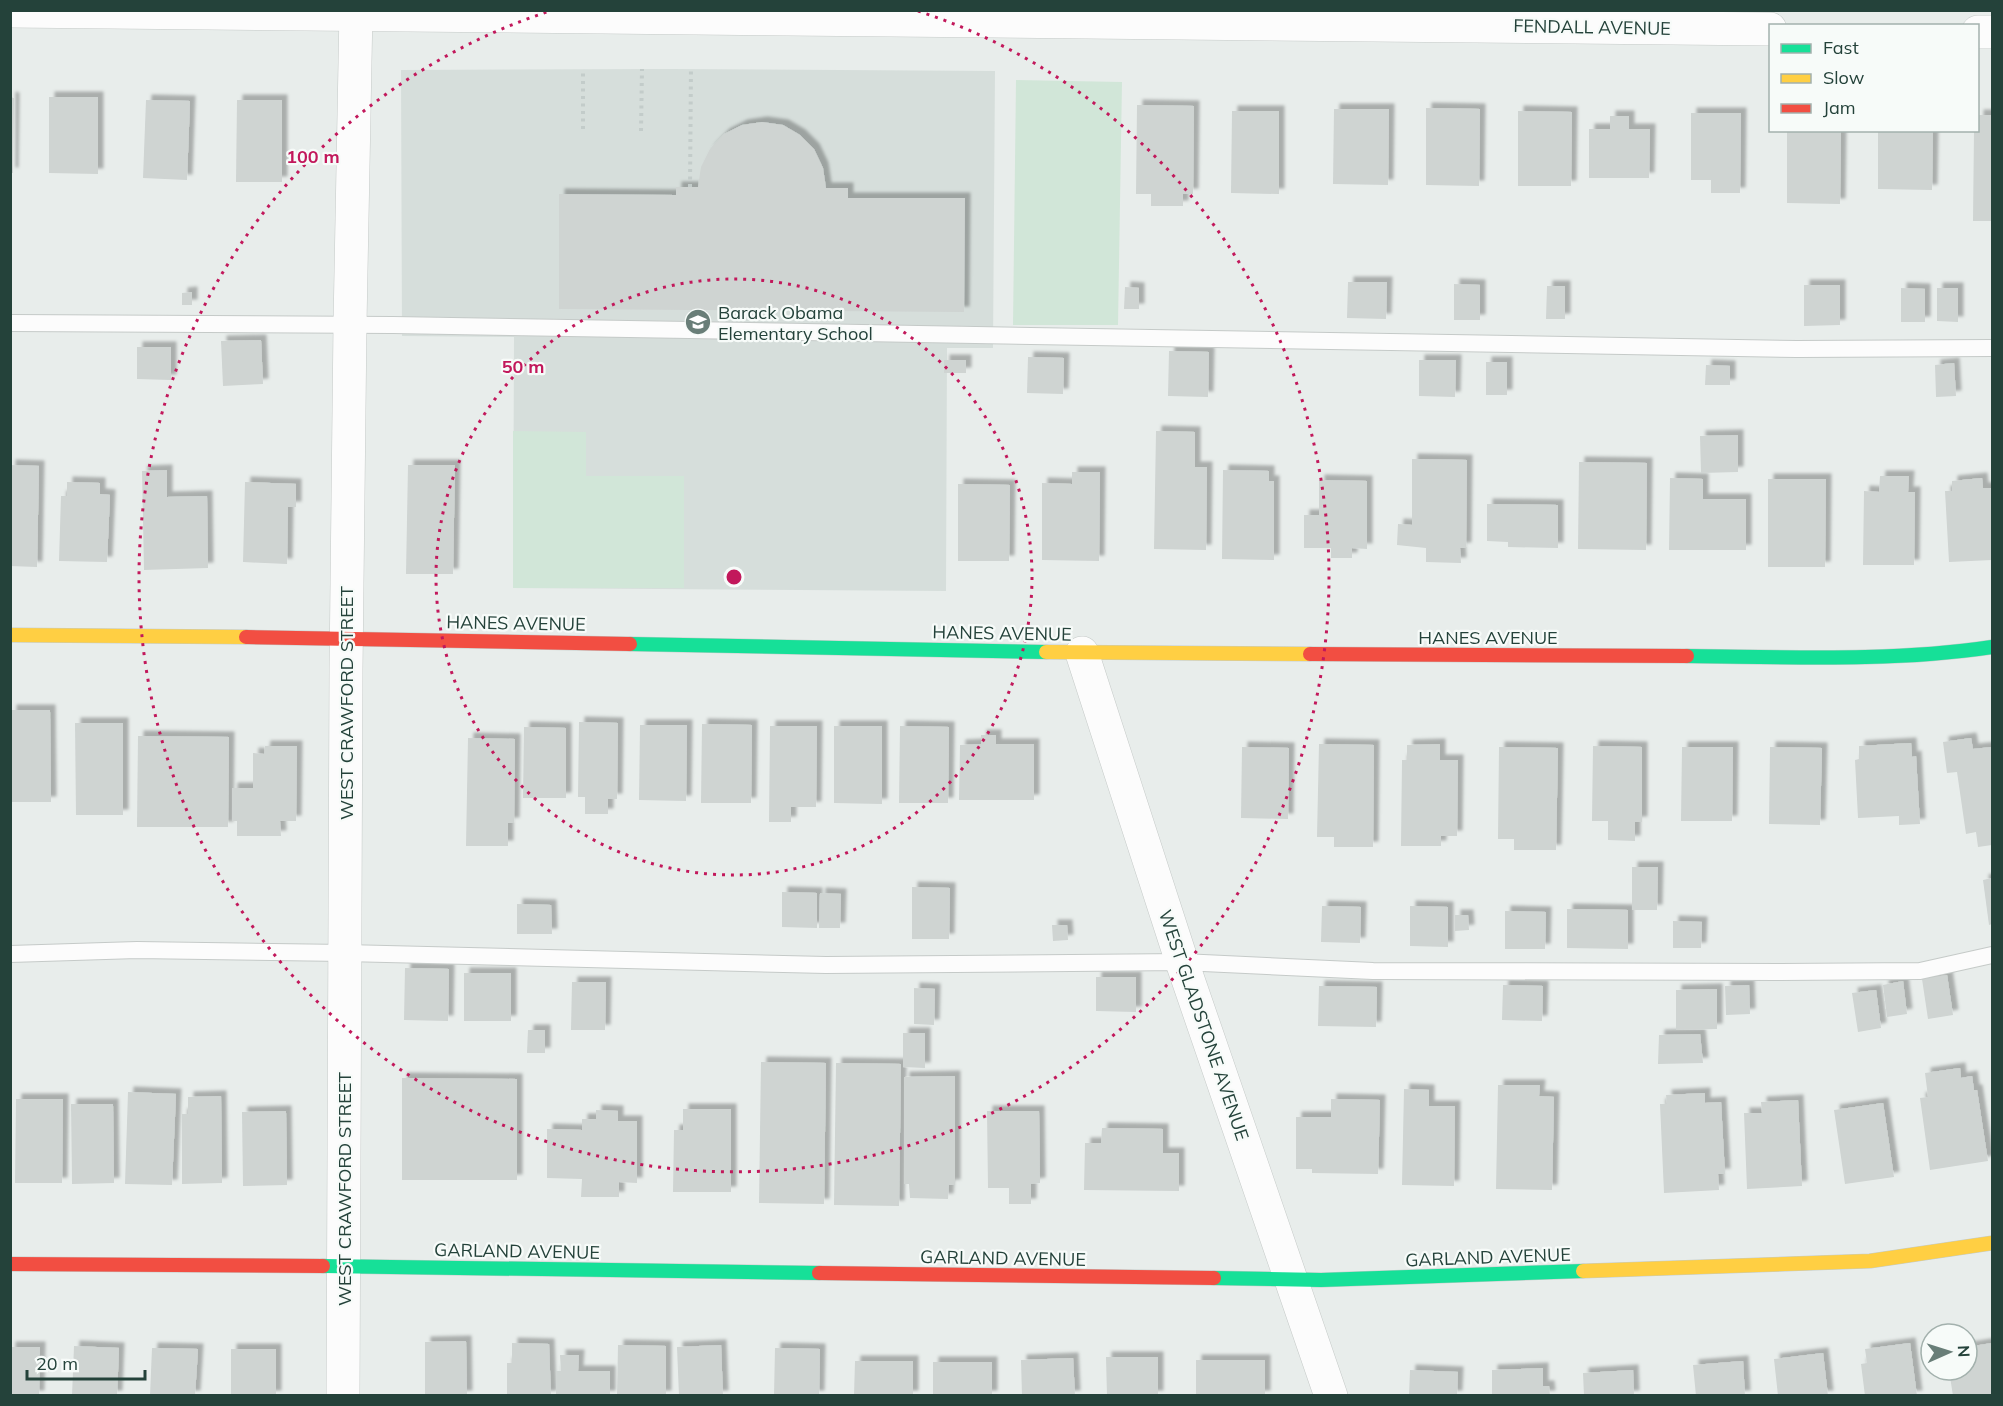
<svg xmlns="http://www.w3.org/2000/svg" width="2003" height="1406" font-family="Mulish,sans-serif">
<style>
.built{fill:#d6dedb}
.green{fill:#d1e6d8}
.building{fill:#cfd4d2;filter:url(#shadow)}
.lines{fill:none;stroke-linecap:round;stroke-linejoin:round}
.lane-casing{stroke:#c5cac8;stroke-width:18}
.street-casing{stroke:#c5cac8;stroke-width:34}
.fast-casing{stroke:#c3cbc8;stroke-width:15}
.slow-casing{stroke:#c3cbc8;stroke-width:15}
.jam-casing{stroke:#c3cbc8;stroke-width:15}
.path{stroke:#c3ccca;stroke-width:4;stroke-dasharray:3 4.5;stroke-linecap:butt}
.lane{stroke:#fcfcfc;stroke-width:16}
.street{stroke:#fcfcfc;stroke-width:33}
.fast{stroke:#16e098;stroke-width:14}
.slow{stroke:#ffcf43;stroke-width:14}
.jam{stroke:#f24e42;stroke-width:14}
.ring{fill:none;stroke:#c2185b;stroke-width:3;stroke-dasharray:3 6}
.labels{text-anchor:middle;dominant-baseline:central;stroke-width:4.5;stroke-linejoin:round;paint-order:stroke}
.street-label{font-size:18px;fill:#24423a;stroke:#f7fbf9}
.poi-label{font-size:18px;fill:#24423a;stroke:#f7fbf9;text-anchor:start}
.centre{fill:#c2185b;stroke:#f7fbf9;stroke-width:3}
.ring-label{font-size:18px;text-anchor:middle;font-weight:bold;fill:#c2185b;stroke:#f7fbf9;stroke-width:4.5;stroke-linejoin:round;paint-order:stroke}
</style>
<defs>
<filter id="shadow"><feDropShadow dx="5.5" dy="-5.5" stdDeviation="1.5" flood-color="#0004"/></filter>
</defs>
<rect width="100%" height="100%" fill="#e8edeb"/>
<!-- built -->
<polygon class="built" points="672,69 995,71 993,348 947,348 946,591 513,588 514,337 402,336 401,70"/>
<!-- green -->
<g class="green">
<polygon points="1016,80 1122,82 1118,325 1013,325"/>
<polygon points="513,431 586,432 586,476 684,476 684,588 513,588"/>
</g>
<!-- building -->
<g class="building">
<polygon points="10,97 14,98 13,173 10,173"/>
<polygon points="49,97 98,97 98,174 49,173"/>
<polygon points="146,100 190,101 187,180 143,178"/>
<polygon points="237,100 282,100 282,182 236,182"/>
<polygon points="1137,105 1194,106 1193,194 1183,194 1183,206 1151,206 1151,194 1136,194"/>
<polygon points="1426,108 1480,109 1479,186 1426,185"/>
<polygon points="1334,109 1389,109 1388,185 1333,184"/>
<polygon points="1232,111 1279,111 1279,194 1231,193"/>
<polygon points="1518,111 1572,112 1571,186 1518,186"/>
<polygon points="1691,113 1741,113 1740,193 1711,193 1711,180 1691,180"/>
<polygon points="1978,115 1992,115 1992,221 1973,221 1974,130 1978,130"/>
<polygon points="1610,116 1629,116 1629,129 1650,129 1649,178 1589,178 1589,129 1610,129"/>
<polygon points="762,122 783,125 800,135 814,149 823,168 826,188 848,188 848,198 965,198 964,312 559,309 559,194 676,195 676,187 698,187 701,167 710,149 724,134 742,125"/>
<polygon points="1787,130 1841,130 1840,204 1787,203"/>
<polygon points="1878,130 1933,130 1932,190 1878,189"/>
<polygon points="1348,282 1387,282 1386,319 1347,318"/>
<polygon points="1454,284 1480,285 1480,320 1454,320"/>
<polygon points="1804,285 1840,285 1840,325 1804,326"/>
<polygon points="1547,286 1565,286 1565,319 1546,319"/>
<polygon points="1125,287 1139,288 1139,309 1124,309"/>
<polygon points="1901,288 1925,289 1925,322 1901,322"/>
<polygon points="1937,288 1958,288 1958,322 1937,321"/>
<polygon points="192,292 192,305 182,305 182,293"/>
<polygon points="261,340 263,384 223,386 221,341"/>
<polygon points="137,347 171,347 171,380 137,379"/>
<polygon points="1169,351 1209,352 1208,397 1168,396"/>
<polygon points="1028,357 1064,358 1063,394 1027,393"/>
<rect x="944" y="360" width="22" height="13"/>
<polygon points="1419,360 1456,360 1455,397 1419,396"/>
<rect x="1486" y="362" width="21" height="33"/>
<polygon points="1954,363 1956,396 1936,397 1935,365"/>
<polygon points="1706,365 1730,366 1730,385 1705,385"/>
<polygon points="1156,431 1195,432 1195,467 1207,467 1206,550 1154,549"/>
<polygon points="1738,435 1738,472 1701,473 1700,436"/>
<polygon points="1412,459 1467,460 1466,548 1460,548 1461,563 1426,562 1426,548 1397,545 1398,524 1412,525"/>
<polygon points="1579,462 1647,463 1646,550 1578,549"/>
<polygon points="10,465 39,466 37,567 10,566"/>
<polygon points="408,465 455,465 453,574 406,574"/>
<polygon points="167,470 167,497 207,496 208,568 144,570 142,471"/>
<polygon points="1223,470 1269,471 1269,481 1274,481 1274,560 1222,559"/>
<polygon points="1072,472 1100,472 1099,561 1042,560 1042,483 1072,484"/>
<polygon points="1880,476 1909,476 1908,492 1915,492 1914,565 1863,565 1864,491 1879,492"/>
<polygon points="1670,478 1703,479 1703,499 1746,499 1746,550 1669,550"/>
<polygon points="1982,478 1983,488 1992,488 1992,560 1949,562 1945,491 1952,491 1952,481"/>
<polygon points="1768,479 1826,479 1825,567 1768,567"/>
<polygon points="1319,480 1367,481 1367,549 1352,548 1352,558 1331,558 1331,548 1304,548 1304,515 1319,515"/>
<polygon points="67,482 100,483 100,494 110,495 107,562 59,561 61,496 67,496"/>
<polygon points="245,482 296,484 296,507 288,507 287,564 243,562"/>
<polygon points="958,484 1010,485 1009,561 958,561"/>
<polygon points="1487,504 1558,505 1558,548 1508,547 1508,542 1487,541"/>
<polygon points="11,710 50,710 51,802 10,802"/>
<polygon points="579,722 618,723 617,799 608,799 608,814 585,814 585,797 578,797"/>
<polygon points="75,723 123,723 123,815 76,815"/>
<polygon points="702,724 752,725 751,803 701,803"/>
<polygon points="640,725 687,725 686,801 639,800"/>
<polygon points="770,726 817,726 816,807 791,807 791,822 769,822"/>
<polygon points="834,726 882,726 882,804 834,803"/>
<polygon points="900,726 949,727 948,803 899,803"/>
<polygon points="524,727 566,728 566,798 523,798"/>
<polygon points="981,735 996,735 996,744 1034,744 1034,800 959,800 960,745 981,744"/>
<polygon points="138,736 229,737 228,827 137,827"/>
<polygon points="468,738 515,739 514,823 508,823 508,846 466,846"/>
<polygon points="1971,738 1973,749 1992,747 1992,845 1978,847 1976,832 1966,834 1957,772 1947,773 1943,742"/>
<polygon points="1911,743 1912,757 1916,756 1920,824 1899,825 1899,816 1858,818 1855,760 1859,759 1859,746"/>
<polygon points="1319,744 1374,745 1373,847 1334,847 1334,837 1317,837"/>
<polygon points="1440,744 1440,760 1458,760 1457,836 1441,836 1441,846 1401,846 1402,760 1407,760 1407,745"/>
<polygon points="265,746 297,746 296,821 280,821 281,836 237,836 237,821 232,821 232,788 253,788 253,753 264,754"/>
<polygon points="1593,746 1642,747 1642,822 1635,822 1635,841 1608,840 1608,821 1592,821"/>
<polygon points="1242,747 1289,748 1288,819 1241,818"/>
<polygon points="1499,747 1558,748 1556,850 1514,850 1514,839 1498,839"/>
<polygon points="1682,747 1733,747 1732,821 1681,821"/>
<polygon points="1770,747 1822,748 1820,825 1769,824"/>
<polygon points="1632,867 1658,867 1657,910 1632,910"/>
<polygon points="1992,878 1992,924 1989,925 1983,880"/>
<polygon points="912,887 950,888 949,939 912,939"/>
<polygon points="782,892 817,893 817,928 782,927"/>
<polygon points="820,893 841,894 840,928 819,928"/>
<polygon points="517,904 551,905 552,934 517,934"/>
<polygon points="1322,906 1361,907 1360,943 1321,942"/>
<polygon points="1410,906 1448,907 1448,947 1410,946"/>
<polygon points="1567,909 1628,910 1628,949 1567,948"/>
<polygon points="1505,911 1546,912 1545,949 1505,949"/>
<polygon points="1455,915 1468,915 1469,930 1455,931"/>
<polygon points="1673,921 1702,922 1701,948 1673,948"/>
<polygon points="1052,925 1067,925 1068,940 1053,941"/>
<polygon points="405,968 449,969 448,1021 404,1020"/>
<rect x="464" y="973" width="47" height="48"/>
<polygon points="1947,975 1953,1015 1928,1019 1922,979"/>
<polygon points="1096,977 1136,977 1136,1012 1096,1011"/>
<polygon points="1903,981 1907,1014 1887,1017 1883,985"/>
<polygon points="572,982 606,982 605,1030 571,1030"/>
<polygon points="1503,985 1543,986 1542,1021 1502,1020"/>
<polygon points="1749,985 1750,1014 1726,1015 1725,986"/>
<polygon points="1319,986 1377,987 1376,1027 1318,1026"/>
<polygon points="914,988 935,989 934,1025 914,1024"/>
<polygon points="1717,989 1717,1029 1676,1030 1676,990"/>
<polygon points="1876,990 1881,1028 1858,1032 1852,993"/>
<polygon points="528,1030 545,1030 545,1053 527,1053"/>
<polygon points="903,1033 925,1033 925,1068 903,1067"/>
<polygon points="1700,1034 1703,1063 1658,1064 1659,1035"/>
<polygon points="761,1062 826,1063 824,1204 759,1203"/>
<polygon points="836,1063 901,1064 899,1206 834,1205"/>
<polygon points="1960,1068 1961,1078 1972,1076 1974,1090 1977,1090 1988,1161 1930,1170 1920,1098 1928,1097 1925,1073"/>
<polygon points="955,1076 955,1185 949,1185 948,1199 910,1198 909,1184 904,1184 904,1077"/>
<polygon points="402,1078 517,1079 517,1180 402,1180"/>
<polygon points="1498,1085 1540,1085 1539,1096 1554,1097 1552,1190 1496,1189"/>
<polygon points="1404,1089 1429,1090 1429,1106 1455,1106 1454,1186 1402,1185"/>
<polygon points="128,1092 176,1094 172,1185 125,1184"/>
<polygon points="1705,1093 1705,1103 1721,1102 1725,1174 1718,1174 1719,1190 1664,1193 1660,1104 1667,1104 1666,1095"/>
<polygon points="221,1096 222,1183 182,1184 182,1114 188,1114 188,1097"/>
<polygon points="16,1099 63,1099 62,1183 15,1183"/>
<polygon points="1331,1099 1380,1100 1378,1174 1312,1173 1312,1169 1296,1169 1296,1117 1331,1117"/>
<polygon points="1798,1100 1802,1186 1747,1189 1744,1113 1762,1113 1761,1102"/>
<polygon points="1883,1103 1894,1177 1845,1184 1834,1110"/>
<polygon points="71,1104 113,1104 114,1183 72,1184"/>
<polygon points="683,1109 731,1109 731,1192 673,1192 674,1130 683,1130"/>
<polygon points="596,1110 618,1111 618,1121 637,1121 637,1183 619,1182 619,1197 581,1197 582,1179 547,1178 547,1129 582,1130 582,1119 596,1119"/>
<polygon points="286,1111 287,1185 243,1186 242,1112"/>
<polygon points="987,1111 1039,1111 1040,1183 1031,1184 1031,1204 1009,1204 1009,1188 988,1188"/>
<polygon points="1102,1128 1163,1129 1163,1153 1179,1153 1179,1191 1084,1190 1085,1143 1101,1143"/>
<polygon points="466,1341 467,1396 425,1396 425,1342"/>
<polygon points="512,1343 549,1344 551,1396 507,1396 507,1363 512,1363"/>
<polygon points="1910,1343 1917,1396 1865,1396 1861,1364 1867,1363 1865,1349"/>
<polygon points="1992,1343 1992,1396 1953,1396 1949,1370 1967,1370 1967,1347"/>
<polygon points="618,1345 666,1346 666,1396 617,1396"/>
<polygon points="721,1345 723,1396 679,1396 677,1347"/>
<polygon points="74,1346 119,1348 117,1396 72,1396"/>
<polygon points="10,1347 40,1347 39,1396 10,1396"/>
<polygon points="152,1348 198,1349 195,1396 150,1396"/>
<polygon points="775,1348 820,1349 819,1396 774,1396"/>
<rect x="231" y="1349" width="45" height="47"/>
<polygon points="1823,1353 1828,1396 1778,1396 1774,1359"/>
<polygon points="560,1355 579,1355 578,1371 610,1371 610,1396 556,1396 556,1371 561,1371"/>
<polygon points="1106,1357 1158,1357 1158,1396 1107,1396"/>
<polygon points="1073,1358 1075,1396 1022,1396 1021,1360"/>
<rect x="1196" y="1360" width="69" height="36"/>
<polygon points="855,1361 913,1361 913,1396 854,1396"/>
<polygon points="1743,1361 1745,1396 1696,1396 1693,1365"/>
<rect x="933" y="1362" width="59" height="34"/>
<polygon points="1543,1368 1543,1386 1549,1386 1550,1396 1492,1396 1492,1370"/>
<polygon points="1410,1370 1458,1372 1457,1396 1409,1396"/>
<polygon points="1633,1370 1634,1396 1584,1396 1583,1373"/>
</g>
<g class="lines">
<!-- lane casing -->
<g class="lane-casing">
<g id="lane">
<polyline points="10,323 393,325 1797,349 1992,348"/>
<polyline points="10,954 137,950 345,953 826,965 1182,962 1373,971 1781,972 1920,971 1992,955"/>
</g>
</g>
<!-- street casing -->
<g class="street-casing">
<g id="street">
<polyline points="10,11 1770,29"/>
<polyline points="1978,32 1992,32"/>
<polyline points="1082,653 1182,962 1331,1396"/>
<polyline points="343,1396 346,670 350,324 356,10"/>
</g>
</g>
<!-- fast casing -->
<g class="fast-casing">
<g id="fast">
<polyline points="630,644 1046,652"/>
<path d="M1687,656C1788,657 1892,662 1992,647"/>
<polyline points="323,1266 819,1273"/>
<polyline points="1214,1278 1321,1280 1583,1271"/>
</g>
</g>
<!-- slow casing -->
<g class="slow-casing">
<g id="slow">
<polyline points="10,635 246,637"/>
<polyline points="1046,652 1310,654"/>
<polyline points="1583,1271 1870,1261 1992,1243"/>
</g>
</g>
<!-- jam casing -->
<g class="jam-casing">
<g id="jam">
<polyline points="246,637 630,644"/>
<polyline points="1310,654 1687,656"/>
<polyline points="10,1264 323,1266"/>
<polyline points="819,1273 1214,1278"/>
</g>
</g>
<!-- path -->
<g class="path">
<polyline points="583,129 583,69"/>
<polyline points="641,131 642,69"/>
<polyline points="690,187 691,67"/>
</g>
<!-- lane -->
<use href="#lane" class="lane"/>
<!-- street -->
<use href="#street" class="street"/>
<!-- fast -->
<use href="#fast" class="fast"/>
<!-- slow -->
<use href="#slow" class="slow"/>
<!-- jam -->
<use href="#jam" class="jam"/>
</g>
<!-- distance rings -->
<g class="ring">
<circle cx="734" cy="577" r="298"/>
<path d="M918 11A595 595 0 1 1 550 11"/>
</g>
<!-- icons -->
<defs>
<g id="school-disc" transform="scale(1.35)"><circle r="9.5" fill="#697e78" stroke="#f7fbf9"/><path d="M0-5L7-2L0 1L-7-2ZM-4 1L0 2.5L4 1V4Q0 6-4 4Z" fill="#fff"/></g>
</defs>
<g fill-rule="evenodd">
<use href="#school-disc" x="698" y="322"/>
</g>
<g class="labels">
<!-- street labels -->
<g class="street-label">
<text transform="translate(1592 27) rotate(1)">FENDALL AVENUE</text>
<text transform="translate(516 623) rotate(1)">HANES AVENUE</text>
<text transform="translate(1002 633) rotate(1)">HANES AVENUE</text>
<text x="1488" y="637">HANES AVENUE</text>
<text transform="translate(346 703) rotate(-90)">WEST CRAWFORD STREET</text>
<text transform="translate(1204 1025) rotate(71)">WEST GLADSTONE AVENUE</text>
<text transform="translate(344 1189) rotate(-90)">WEST CRAWFORD STREET</text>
<text transform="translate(517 1251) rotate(1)">GARLAND AVENUE</text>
<text transform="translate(1488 1257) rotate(-2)">GARLAND AVENUE</text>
<text transform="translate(1003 1258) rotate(1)">GARLAND AVENUE</text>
</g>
<!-- poi labels -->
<g class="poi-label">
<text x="718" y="312">Barack Obama<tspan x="718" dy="21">Elementary School</tspan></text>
</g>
</g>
<circle cx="734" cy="577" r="9" class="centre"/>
<g class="ring-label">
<text x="313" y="163">100 m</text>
<text x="523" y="373">50 m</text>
</g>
<!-- border -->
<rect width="2003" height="1406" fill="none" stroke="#24423a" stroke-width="24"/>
<!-- legend -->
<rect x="1769" y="24" width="210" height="108" fill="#f7fbf9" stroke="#a3b1ad" stroke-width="1.5"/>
<rect x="1781" y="44" width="30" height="9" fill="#16e098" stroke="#a3b1ad" stroke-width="1.5"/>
<text x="1823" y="54" font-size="18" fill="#24423a">Fast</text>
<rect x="1781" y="74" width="30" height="9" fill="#ffcf43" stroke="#a3b1ad" stroke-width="1.5"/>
<text x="1823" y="84" font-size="18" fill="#24423a">Slow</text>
<rect x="1781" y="104" width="30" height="9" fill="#f24e42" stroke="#a3b1ad" stroke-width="1.5"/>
<text x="1823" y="114" font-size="18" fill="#24423a">Jam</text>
<!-- north arrow -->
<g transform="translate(1949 1352) rotate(87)"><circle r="28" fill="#f7fbf9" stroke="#a3b1ad" stroke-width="1.5"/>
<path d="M0-4.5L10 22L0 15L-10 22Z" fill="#697e78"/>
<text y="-9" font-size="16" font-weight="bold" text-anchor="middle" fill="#24423a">N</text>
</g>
<!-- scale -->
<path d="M27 1370v9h118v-9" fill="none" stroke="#24423a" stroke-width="3"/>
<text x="36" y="1370" font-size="18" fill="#24423a" stroke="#f7fbf9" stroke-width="4.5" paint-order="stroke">20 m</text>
</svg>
